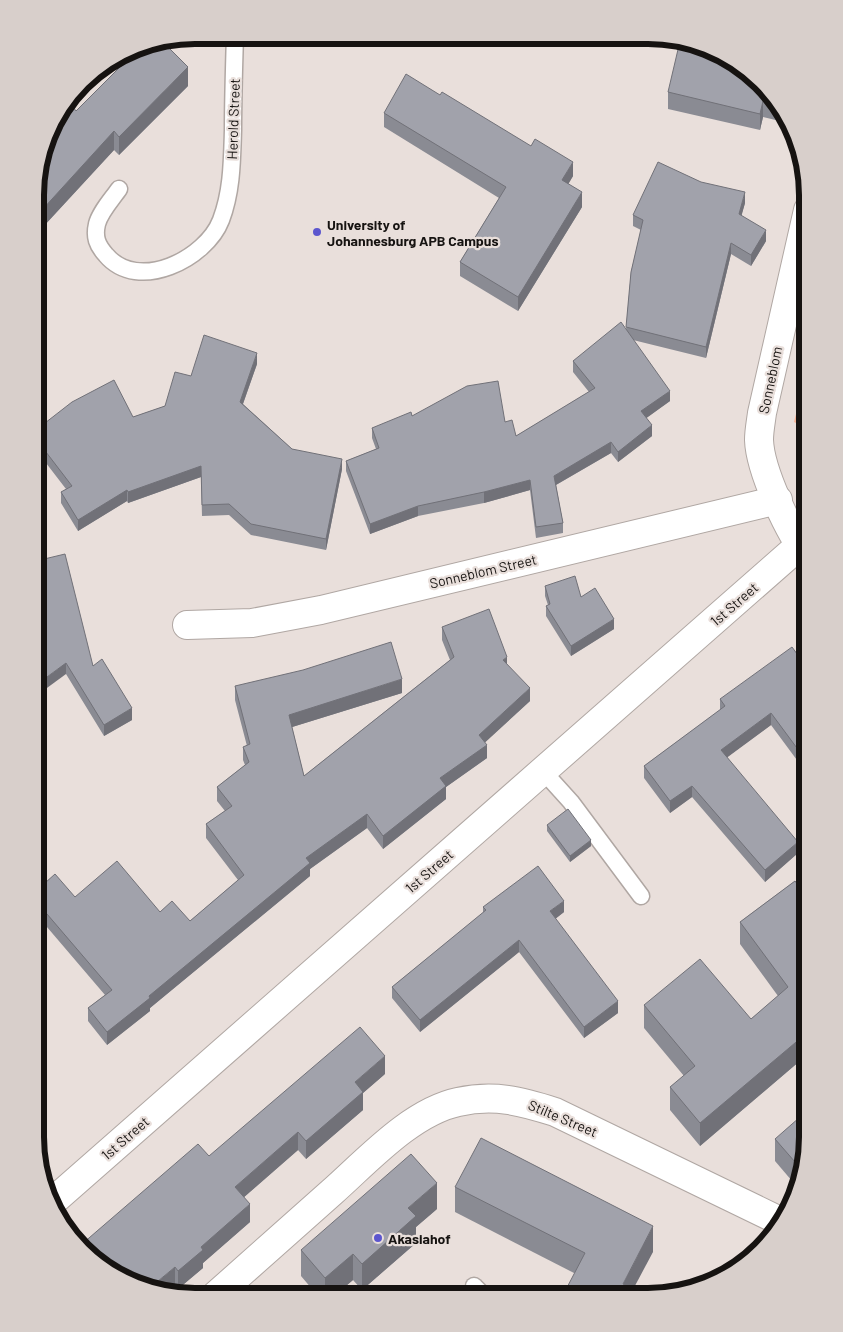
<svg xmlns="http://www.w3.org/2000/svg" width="843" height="1332" font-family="Barlow,sans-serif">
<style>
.green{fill:#f7b598}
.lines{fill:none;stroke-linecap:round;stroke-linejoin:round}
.lane-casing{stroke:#b0a7a3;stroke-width:19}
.street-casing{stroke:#b0a7a3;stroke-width:30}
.lane{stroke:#fff;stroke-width:16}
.street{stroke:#fff;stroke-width:28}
.wall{fill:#8a8b93}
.shaded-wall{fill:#717178}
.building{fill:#a1a2ab;stroke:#717178}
.poi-dot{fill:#5c56ce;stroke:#e9dfdb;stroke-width:2}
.labels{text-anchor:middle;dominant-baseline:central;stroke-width:4.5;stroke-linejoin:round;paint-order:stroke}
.street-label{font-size:14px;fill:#161311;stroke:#e9dfdb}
.poi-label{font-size:14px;font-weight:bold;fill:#161311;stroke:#e9dfdb;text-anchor:start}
.rim{fill:none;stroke:#161311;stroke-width:6}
</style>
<rect width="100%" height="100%" fill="#e9dfdb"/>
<!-- green -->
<polygon class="green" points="808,366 808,429 794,422"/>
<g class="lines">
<!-- lane casing -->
<g class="lane-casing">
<g id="lane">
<path d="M119,189C112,199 100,212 97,224C94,237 97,245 106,255C138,293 206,259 221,220C232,191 232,161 233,130C233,99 234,67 235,35"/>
<polyline points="543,771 571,802 641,896"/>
<polyline points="474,1286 485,1297"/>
</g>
</g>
<!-- street casing -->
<g class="street-casing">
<g id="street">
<path d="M808,556C789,533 760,470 759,440C759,431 761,421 762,413L808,210"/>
<polyline points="187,625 252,623 321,610 778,500"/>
<polyline points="51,1203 808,538"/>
<path d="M215,1296C254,1261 293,1227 332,1192C367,1161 411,1112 458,1102C494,1094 521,1101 555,1112L782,1222"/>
</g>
</g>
<!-- lane -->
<use href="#lane" class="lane"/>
<!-- street -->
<use href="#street" class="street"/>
</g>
<!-- wall -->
<g class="wall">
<polygon points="746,68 788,123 763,117 760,130 668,109 668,92"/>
<polygon points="188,86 119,155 114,150 42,228 40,226 36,230 36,174 76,111"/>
<polygon points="384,113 573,176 568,184 582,207 518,311 460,276 460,262 499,198 384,127"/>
<polygon points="745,203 741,216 766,241 751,266 731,254 706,358 633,340 670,401 646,418 652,436 618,462 611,453 556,485 563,523 563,533 536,538 530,490 484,503 418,516 370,534 346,471 346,461 376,449 372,438 372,428 412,416 505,422 516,436 589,392 573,372 573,361 626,330 631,272 641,230 633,226 633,215"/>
<polygon points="257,364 243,404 292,449 342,469 326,550 251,535 229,515 202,516 201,477 128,503 127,501 78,531 61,503 61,492 66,489 36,450 36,430 133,417 165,406 191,376"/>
<polygon points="36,561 93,666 132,720 104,736 66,674 37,647 36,640"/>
<polygon points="545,586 581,597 614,629 571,656 546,616 546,606 548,605 545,596"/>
<polygon points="442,627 507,664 530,701 485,742 487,758 446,787 446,799 383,849 367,828 310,869 310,876 150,1008 150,1011 107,1045 88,1021 88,1008 105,995 35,913 35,892 75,897 160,912 190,921 238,880 206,838 206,824 225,811 217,801 217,787 245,765 243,760 243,747 247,746 235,700 235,686 402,693 292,727 304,776 450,660 442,640"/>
<polygon points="808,669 808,775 771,725 727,757 798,853 765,882 692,797 670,813 644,778 644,766 720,710 720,699"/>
<polygon points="547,825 591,846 570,862 547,831"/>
<polygon points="795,881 808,1054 700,1146 670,1110 670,1087 684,1076 644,1028 644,1005 751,1019 778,996 740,944 740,922"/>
<polygon points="483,907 564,912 555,919 618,1013 584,1038 519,952 420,1032 392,998 392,987 483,913"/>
<polygon points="385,1074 363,1093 363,1110 306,1159 298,1150 244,1197 250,1222 203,1263 203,1268 178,1289 175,1285 166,1292 209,1156"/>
<polygon points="775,1139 808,1148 798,1188 775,1161"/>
<polygon points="455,1187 653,1252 574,1273 455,1212"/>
<polygon points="437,1209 416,1227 416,1243 362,1290 353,1280 334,1296 318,1296 301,1276 301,1250"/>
</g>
<!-- shaded-wall -->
<g class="shaded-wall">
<polygon points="188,67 188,86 119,155 119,137"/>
<polygon points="763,101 763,117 760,130 760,114"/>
<polygon points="114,131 114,150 42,228 42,210"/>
<polygon points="573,162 573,176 562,195 562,180"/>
<polygon points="582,192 582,207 518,311 518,297"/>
<polygon points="745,192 745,203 739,225 739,214"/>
<polygon points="40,207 40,226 36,230 36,211"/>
<polygon points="766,230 766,241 751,266 751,255"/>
<polygon points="731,243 731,254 706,358 706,347"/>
<polygon points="257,353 257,364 240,412 240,402"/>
<polygon points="670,391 670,401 641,422 641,411"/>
<polygon points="652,425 652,436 618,462 618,452"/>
<polygon points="611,442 611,453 554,486 554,476"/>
<polygon points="342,459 342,469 326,550 326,539"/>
<polygon points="201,466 201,477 128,503 128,492"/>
<polygon points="530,480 530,490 484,503 484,492"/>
<polygon points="127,490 127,501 78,531 78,520"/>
<polygon points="418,506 418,516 370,534 370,524"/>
<polygon points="614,619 614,629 571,656 571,646"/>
<polygon points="507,657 507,670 503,660"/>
<polygon points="66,663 66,674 36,696 36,685"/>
<polygon points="402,679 402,693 289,728 289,715"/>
<polygon points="808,686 808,698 804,688"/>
<polygon points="530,688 530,701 479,748 479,735"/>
<polygon points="132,708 132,720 104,736 104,725"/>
<polygon points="771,713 771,725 721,762 721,750"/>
<polygon points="487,745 487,758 446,787 446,799 383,849 383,836 440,778"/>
<polygon points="692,786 692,797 670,813 670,801"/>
<polygon points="367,814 367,828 310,869 310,876 150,1008 150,1011 107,1045 107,1032 306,858"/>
<polygon points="591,840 591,846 570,862 570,856"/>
<polygon points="798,842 798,853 765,882 765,870"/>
<polygon points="564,901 564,912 550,923 550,911"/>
<polygon points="519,940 519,952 420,1032 420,1020"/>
<polygon points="618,1001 618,1013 584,1038 584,1027"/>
<polygon points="808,1032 808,1054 700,1146 700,1123"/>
<polygon points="385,1056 385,1074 363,1093 363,1110 306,1159 306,1141 355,1082"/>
<polygon points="298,1132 298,1150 235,1205 235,1187"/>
<polygon points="437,1183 437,1209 416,1227 416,1243 362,1290 362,1264 408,1208"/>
<polygon points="250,1204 250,1222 203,1263 203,1268 178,1289 178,1271 201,1247"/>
<polygon points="653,1226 653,1252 629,1297 623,1284"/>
<polygon points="353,1254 353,1280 334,1296 325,1296 325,1278"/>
<polygon points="175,1267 175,1285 166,1292 152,1286"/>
</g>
<!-- building -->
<g class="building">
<polygon points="162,41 188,67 119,137 114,131 42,210 40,207 36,211 36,174 49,134 73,107 76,111 142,45"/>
<polygon points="680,41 746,68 772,103 763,101 760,114 668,92"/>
<polygon points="406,74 440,95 442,92 531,146 535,139 573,162 562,180 582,192 518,297 460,262 506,187 384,113"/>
<polygon points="658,162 701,182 745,192 739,214 766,230 751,255 731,243 706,347 626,327 631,272 643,220 633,215"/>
<polygon points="621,322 670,391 641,411 652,425 618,452 611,442 554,476 563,523 536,527 530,480 484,492 418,506 370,524 346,461 379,448 372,428 411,412 412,416 467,386 498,381 505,422 512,420 516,436 595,388 573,361"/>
<polygon points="204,335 257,353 240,402 292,449 342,459 326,539 251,524 229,504 202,505 201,466 128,492 127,490 78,520 61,492 72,486 36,439 36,430 72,402 114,380 133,417 165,406 175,372 191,376"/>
<polygon points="65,554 93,666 102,659 132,708 104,725 66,663 36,685 36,648 40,645 36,629 36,561"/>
<polygon points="575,576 581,597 595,588 614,619 571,646 546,606 550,604 545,586"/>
<polygon points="489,609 507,657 503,660 530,688 479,735 487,745 440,778 446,786 383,836 367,814 306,858 310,863 149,996 150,998 107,1032 88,1008 112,990 35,900 35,892 55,874 75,897 117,861 160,912 172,901 190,921 244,875 206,824 232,806 217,787 249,762 243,747 250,744 235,686 303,670 391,642 402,679 289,715 304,776 454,657 442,627"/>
<polygon points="792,647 808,669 808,686 804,688 808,693 808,763 771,713 721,750 798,842 765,870 692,786 670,801 644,766 725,706 720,699"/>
<polygon points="568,809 591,840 570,856 547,825"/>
<polygon points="538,866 564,901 550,911 618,1001 584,1027 519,940 420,1020 392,987 486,910 483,907"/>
<polygon points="795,881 808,898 808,1032 700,1123 670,1087 695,1066 644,1005 700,959 751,1019 788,987 740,922"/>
<polygon points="360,1027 385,1056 355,1082 363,1092 306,1141 298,1132 235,1187 250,1204 201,1247 203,1250 178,1271 175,1267 152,1286 97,1264 82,1244 198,1144 209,1156"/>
<polygon points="808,1110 808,1148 802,1170 775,1139"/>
<polygon points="481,1138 653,1226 623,1284 649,1297 562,1297 585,1253 455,1187"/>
<polygon points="411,1154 437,1183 408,1208 416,1216 362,1264 353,1254 325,1278 301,1250"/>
<polygon points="383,1293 387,1296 379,1296"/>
</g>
<!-- markers -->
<g class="poi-dot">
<circle cx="317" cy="232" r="5"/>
<circle cx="378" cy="1238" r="5"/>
</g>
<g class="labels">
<!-- street labels -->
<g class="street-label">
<text transform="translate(233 119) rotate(-88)">Herold Street</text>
<text transform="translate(770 380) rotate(-78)">Sonneblom</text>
<text transform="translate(483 571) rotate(-13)">Sonneblom Street</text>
<text transform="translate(734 604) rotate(-41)">1st Street</text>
<text transform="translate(429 871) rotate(-41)">1st Street</text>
<text transform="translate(563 1118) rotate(23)">Stilte Street</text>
<text transform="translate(125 1138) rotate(-41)">1st Street</text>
</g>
<!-- poi labels -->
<g class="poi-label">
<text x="327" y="224">University of<tspan x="327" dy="16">Johannesburg APB Campus</tspan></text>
<text x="388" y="1238">Akasiahof</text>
</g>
</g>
<!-- crop -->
<path d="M0 0H843V1332H0ZM195 44H648A151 151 0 0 1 799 195V1137A151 151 0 0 1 648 1288H195A151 151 0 0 1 44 1137V195A151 151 0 0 1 195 44Z" fill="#d8cfcb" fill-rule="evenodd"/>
<path class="rim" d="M195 44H648A151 151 0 0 1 799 195V1137A151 151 0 0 1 648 1288H195A151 151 0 0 1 44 1137V195A151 151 0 0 1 195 44Z"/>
</svg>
